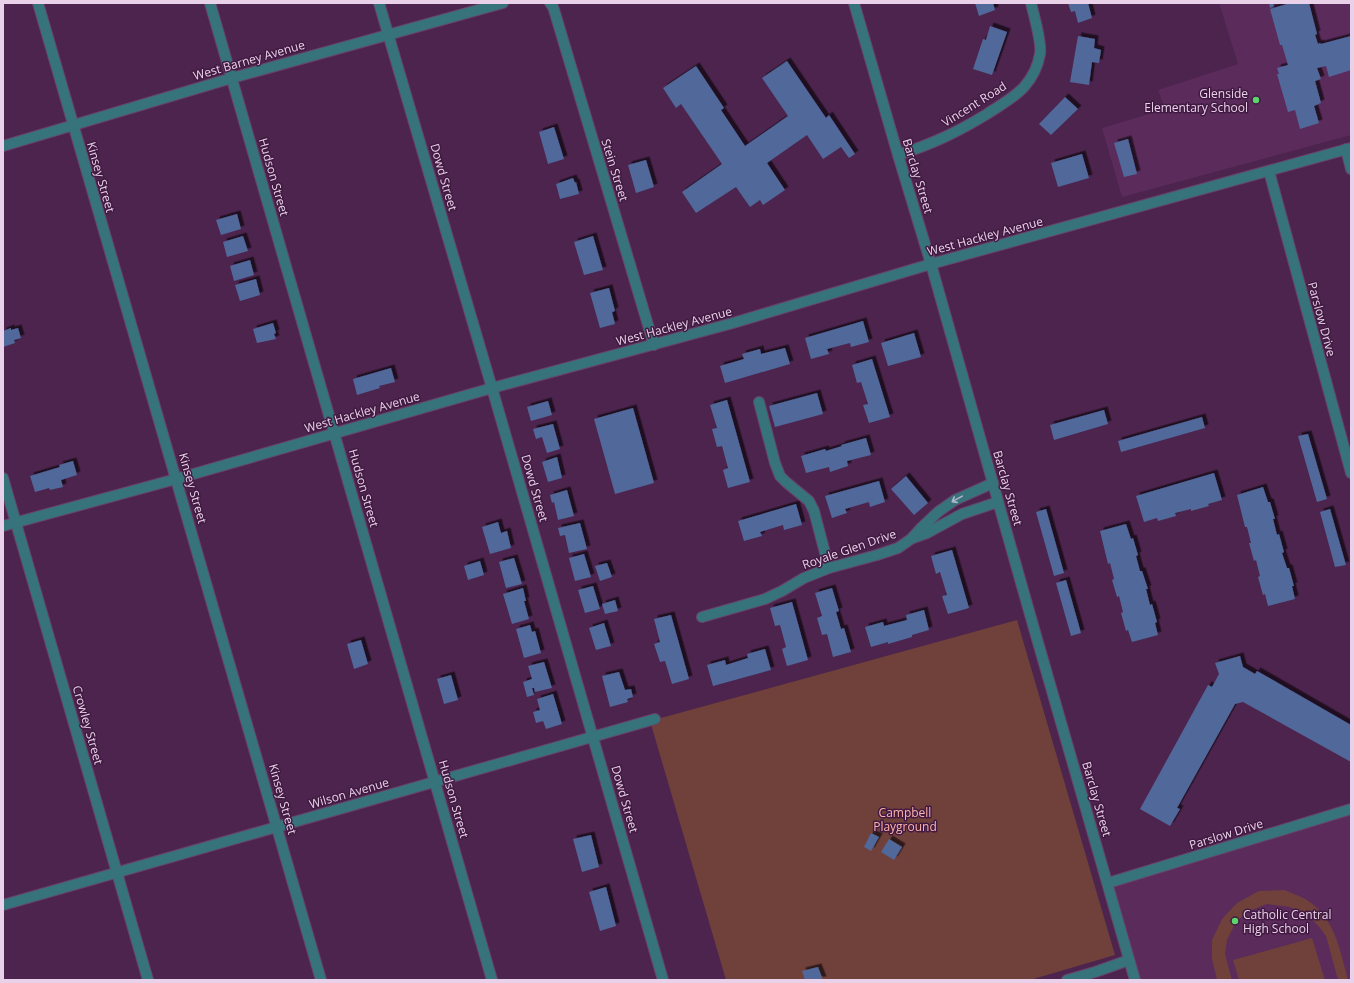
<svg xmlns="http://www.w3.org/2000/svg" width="1354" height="983" font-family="'Open Sans',sans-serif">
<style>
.built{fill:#5a2b5b}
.green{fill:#70403b}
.building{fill:#51679a;filter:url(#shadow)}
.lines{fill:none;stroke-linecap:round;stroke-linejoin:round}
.minor-casing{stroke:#684369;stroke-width:12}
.minor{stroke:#36737b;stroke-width:10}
.oneway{stroke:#b4b5c9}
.poi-dot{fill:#5cd56d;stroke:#411a42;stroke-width:1.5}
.labels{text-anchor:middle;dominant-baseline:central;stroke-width:3;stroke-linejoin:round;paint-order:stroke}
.street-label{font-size:12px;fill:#ead1ea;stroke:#411a42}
.poi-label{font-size:12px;fill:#ead1ea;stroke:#411a42;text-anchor:end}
.park-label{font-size:12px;fill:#ffb4ab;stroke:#411a42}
</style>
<defs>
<filter id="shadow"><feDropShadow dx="3.5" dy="-3.5" stdDeviation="0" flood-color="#0009"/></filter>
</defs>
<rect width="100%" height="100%" fill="#4c244d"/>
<!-- built -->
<g class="built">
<polygon points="1219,3 1351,3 1351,135 1122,197 1102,128 1165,109 1158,90 1238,64"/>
<polygon points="1351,811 1351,980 1135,980 1108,883"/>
</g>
<!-- green -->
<g class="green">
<polygon points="1017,620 1115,955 1030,980 726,980 650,721"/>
<path d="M1284,890C1292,893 1300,896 1307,900C1336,920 1339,948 1348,980H1338L1326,936L1320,928L1308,915L1290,907L1267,904L1249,911L1236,922L1227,940L1225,954L1232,980H1217L1212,959V940L1222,919L1237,903L1259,891Z"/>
<polygon points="1312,938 1325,980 1239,980 1233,960"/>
</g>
<!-- building -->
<g class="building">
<polygon points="975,3 993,3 995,10 979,16"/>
<polygon points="1068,3 1088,3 1092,18 1078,23 1075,11 1071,12"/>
<polygon points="1269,3 1273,3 1274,6 1270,8"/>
<polygon points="1290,3 1309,3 1317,34 1315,35 1318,44 1320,43 1321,44 1351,36 1351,70 1329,77 1326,66 1317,68 1321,79 1315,81 1321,103 1314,106 1319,123 1300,129 1295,110 1288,112 1277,74 1279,74 1277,68 1288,65 1282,45 1280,45 1270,9"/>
<polygon points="990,26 1007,32 992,75 973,69 983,39 986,40"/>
<polygon points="1078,36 1095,39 1094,48 1101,50 1099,63 1092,62 1089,85 1070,82"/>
<polygon points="787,61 826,118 829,115 855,154 849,158 841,147 823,159 807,135 767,163 785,190 763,205 760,200 750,207 736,187 696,213 682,192 722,164 681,104 676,108 663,88 696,66 724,108 721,110 745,146 788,116 762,78"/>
<polygon points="1065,97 1078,109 1051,135 1039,124"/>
<polygon points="554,127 564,159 548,164 539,132"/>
<polygon points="1128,139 1137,174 1124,177 1114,143"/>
<polygon points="1082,154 1089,178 1058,187 1051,163"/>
<polygon points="646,160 654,187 636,193 628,165"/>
<polygon points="573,178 575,183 576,182 579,194 560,199 556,184"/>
<polygon points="237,214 241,229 221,235 216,220"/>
<polygon points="243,236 248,251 227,257 223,242"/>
<polygon points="593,236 603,270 584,275 574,242"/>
<polygon points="250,260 254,275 234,281 230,266"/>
<polygon points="256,279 260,295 240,301 235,285"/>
<polygon points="609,288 615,311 612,312 615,324 600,328 590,293"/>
<polygon points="863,321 869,342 851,347 850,343 827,349 829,354 811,359 805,338"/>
<polygon points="273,323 276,333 274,334 276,339 257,343 253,329"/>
<polygon points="11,328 11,330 18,328 21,338 14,340 15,343 3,347 3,331"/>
<polygon points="914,333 921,357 888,366 881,343"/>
<polygon points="785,348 790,364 725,383 720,366 744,359 742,354 760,349 761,354"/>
<polygon points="872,359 890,417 869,423 863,405 868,404 861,382 857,383 852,365"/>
<polygon points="391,368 395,382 379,386 380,388 357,395 353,379"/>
<polygon points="817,393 823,414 775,427 769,406"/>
<polygon points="727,400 750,482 728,488 723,470 728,468 722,446 717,447 712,429 717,428 710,405"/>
<polygon points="548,401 552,415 531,421 527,407"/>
<polygon points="633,408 654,483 615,494 594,419"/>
<polygon points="1104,410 1108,424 1054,440 1050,425"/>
<polygon points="1202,417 1205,428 1121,452 1118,441"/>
<polygon points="553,424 560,449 547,453 542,437 536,439 533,429"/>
<polygon points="1308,434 1327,499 1317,502 1298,436"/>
<polygon points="866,438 871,455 847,461 848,466 830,472 829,467 806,473 801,456 825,449 826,451 842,446 841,445"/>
<polygon points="557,457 562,478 548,482 542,462"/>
<polygon points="73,461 77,475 61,480 63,487 50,490 49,488 35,492 30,476 60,467 59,465"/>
<polygon points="1214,473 1222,500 1208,504 1209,506 1191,511 1191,509 1175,513 1176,516 1158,521 1157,518 1144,522 1136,496"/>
<polygon points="906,476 928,503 914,515 891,489"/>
<polygon points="879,481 885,502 870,507 869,502 845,509 847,513 832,518 825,496"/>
<polygon points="1263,487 1268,502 1270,502 1275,519 1273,519 1277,535 1279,534 1284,552 1282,553 1287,568 1289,568 1294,586 1292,586 1295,599 1268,606 1265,594 1263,595 1258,577 1260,576 1256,560 1254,561 1249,543 1251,543 1247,527 1245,527 1237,495"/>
<polygon points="567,490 574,516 558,520 554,502 552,503 550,495"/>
<polygon points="796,504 802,525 784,530 783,525 760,532 762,536 744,541 738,521"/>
<polygon points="1046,509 1064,573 1054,576 1036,512"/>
<polygon points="1330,509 1346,565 1335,567 1320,512"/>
<polygon points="498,522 501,533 507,531 511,548 490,554 482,527"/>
<polygon points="580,523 587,549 569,553 565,535 560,536 558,528"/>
<polygon points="1126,524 1131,539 1133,538 1138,555 1136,556 1140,571 1142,571 1148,589 1146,589 1150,605 1152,604 1157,622 1155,623 1158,635 1132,642 1128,630 1126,631 1121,613 1123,612 1119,596 1117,597 1112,580 1114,579 1110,563 1108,564 1100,531"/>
<polygon points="952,550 969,608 948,614 942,596 947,595 940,572 936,574 931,556"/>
<polygon points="584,554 591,577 575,581 569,558"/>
<polygon points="514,558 522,584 506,588 499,562"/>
<polygon points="480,561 484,575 468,580 464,566"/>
<polygon points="607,563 612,577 600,581 595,566"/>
<polygon points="1066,580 1081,633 1071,636 1056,583"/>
<polygon points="593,586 600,609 585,613 578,590"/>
<polygon points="523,588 526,601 524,601 529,619 512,624 503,594"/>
<polygon points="832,588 839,611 836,612 841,629 844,628 851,652 833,657 827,634 822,635 817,618 822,616 815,593"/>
<polygon points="615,600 618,611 605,614 602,604"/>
<polygon points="792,602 808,660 787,666 782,649 786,647 780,625 775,626 770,608"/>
<polygon points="924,610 929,630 912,635 912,637 888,644 888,642 871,647 865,627 883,622 884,626 907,620 906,615"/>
<polygon points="671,615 689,679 672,684 665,661 660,662 654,644 660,642 654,619"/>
<polygon points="604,623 611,646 596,650 589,628"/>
<polygon points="530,625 532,632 535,631 541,653 524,658 516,629"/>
<polygon points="361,640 368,664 354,669 347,644"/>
<polygon points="765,649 771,670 713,686 707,665 725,660 726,665 748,658 747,654"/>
<polygon points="1240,656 1243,667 1255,674 1257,671 1351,725 1351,762 1243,702 1235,704 1177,808 1180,809 1170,826 1140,809 1208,685 1212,687 1219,674 1215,663"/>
<polygon points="544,662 552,688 535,692 534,688 532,688 534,695 527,697 523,682 532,679 528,666"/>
<polygon points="619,672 625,690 631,689 633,697 627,699 628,702 610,707 602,676"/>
<polygon points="451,675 458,700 444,704 437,679"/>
<polygon points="553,694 562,724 546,729 543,721 536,723 533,712 540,710 537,699"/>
<polygon points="871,833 879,837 871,851 864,847"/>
<polygon points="591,835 599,867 582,872 573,839"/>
<polygon points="889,839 902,847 894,860 881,852"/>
<polygon points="606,887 616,926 600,931 589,892"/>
<polygon points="818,967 823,980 805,980 802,971"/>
</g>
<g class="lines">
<!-- minor casing -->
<g class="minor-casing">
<g id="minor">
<polyline points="38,3 321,980"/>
<polyline points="210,3 492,980"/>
<polyline points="379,3 492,388 663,980"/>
<polyline points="550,3 553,7 555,13 654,345"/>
<polyline points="854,3 898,155 931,264 1029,611 1135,980"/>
<polyline points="3,146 232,78 503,3"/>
<polyline points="1346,149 1351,169"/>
<path d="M898,155C932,144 956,133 987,114C999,106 1014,98 1024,87C1032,78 1038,66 1040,54C1042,42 1034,16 1031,3"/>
<polyline points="1269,171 1351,473"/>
<polyline points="759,402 775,463 780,476 786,482 809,501 814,511 829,568"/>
<polyline points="3,478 148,980"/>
<polyline points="3,526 176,479 492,388 733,323 931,264 1351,148"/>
<polyline points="913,538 927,533 962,514 998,502"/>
<polyline points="702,617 765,599 782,591 804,578 829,568 877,555 898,548 911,539 921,528 938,512 955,500 993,483"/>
<polyline points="1108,883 1351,809"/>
<polyline points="3,905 655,719"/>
<polyline points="1067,980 1095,972 1129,960"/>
</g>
</g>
<!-- minor -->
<use href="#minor" class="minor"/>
</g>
<!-- one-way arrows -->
<defs><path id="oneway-shaft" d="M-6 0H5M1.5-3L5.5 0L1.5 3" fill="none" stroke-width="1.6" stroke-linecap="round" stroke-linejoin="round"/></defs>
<use class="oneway" href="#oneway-shaft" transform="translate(957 499) rotate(151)"/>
<!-- markers -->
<g class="poi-dot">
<circle cx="1256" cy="100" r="4"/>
<circle cx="1235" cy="921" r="4"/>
</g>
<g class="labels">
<!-- street labels -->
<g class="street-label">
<text transform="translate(249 60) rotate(-16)">West Barney Avenue</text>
<text transform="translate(974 104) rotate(-32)">Vincent Road</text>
<text transform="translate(615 170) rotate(73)">Stein Street</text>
<text transform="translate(918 176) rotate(73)">Barclay Street</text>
<text transform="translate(101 177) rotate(74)">Kinsey Street</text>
<text transform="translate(274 177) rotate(74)">Hudson Street</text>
<text transform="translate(444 177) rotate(74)">Dowd Street</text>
<text transform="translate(985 236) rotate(-15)">West Hackley Avenue</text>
<text transform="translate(1322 319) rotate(75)">Parslow Drive</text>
<text transform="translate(674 326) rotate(-15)">West Hackley Avenue</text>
<text transform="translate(362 412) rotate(-16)">West Hackley Avenue</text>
<text transform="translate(193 488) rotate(74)">Kinsey Street</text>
<text transform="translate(364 488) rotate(74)">Hudson Street</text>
<text transform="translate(535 488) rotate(74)">Dowd Street</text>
<text transform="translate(1008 488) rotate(74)">Barclay Street</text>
<text transform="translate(849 549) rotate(-19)">Royale Glen Drive</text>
<text transform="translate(88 725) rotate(74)">Crowley Street</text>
<text transform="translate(349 793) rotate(-16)">Wilson Avenue</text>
<text transform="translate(283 799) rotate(74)">Kinsey Street</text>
<text transform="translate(454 799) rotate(74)">Hudson Street</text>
<text transform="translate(625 799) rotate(74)">Dowd Street</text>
<text transform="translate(1097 799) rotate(74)">Barclay Street</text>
<text transform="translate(1226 834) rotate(-17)">Parslow Drive</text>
</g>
<!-- poi labels -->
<g class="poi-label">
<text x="1248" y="93">Glenside<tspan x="1248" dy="14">Elementary School</tspan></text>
<text x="1243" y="914" text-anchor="start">Catholic Central<tspan x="1243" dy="14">High School</tspan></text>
</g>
<!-- park labels -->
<g class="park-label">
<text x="905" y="812">Campbell<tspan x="905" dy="14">Playground</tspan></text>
</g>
</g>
<!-- border -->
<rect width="1354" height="983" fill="none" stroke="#ead1ea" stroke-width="8"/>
</svg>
